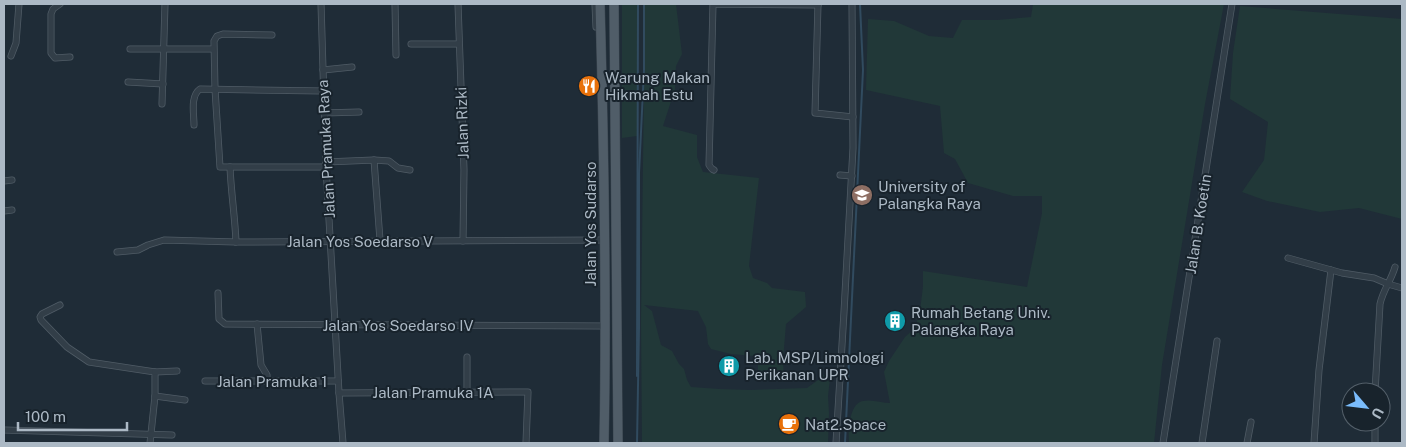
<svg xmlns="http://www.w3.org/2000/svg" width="1406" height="447" font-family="'Public Sans',sans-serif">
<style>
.green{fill:#213838}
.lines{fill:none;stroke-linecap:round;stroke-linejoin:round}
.stream{stroke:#314b5f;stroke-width:2}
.minor-casing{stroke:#505c66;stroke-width:7}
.primary-casing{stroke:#3c4751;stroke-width:10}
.minor{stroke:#323e48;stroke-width:5.5}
.primary{stroke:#505d68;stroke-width:9}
.labels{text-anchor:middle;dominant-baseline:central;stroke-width:4;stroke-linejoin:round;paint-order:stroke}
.poi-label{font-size:15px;fill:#acb9c5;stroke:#18232c;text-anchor:start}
.street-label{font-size:15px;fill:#acb9c5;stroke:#18232c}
</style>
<rect width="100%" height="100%" fill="#1f2c37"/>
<!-- green -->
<g class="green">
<polygon points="622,4 637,4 637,136 622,138"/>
<polygon points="645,4 676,4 682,54 676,66 675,89 663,126 697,135 697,157 703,172 759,178 749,266 753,278 767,283 772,288 805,292 806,307 786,324 783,360 784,380 758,379 758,364 754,356 731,354 711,349 708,344 706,327 698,311 644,305 652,311 661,345 672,351 679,364 684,369 687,380 691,387 719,389 750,390 807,388 821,378 822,375 828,375 830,379 828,396 829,413 828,443 642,443 641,321"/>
<path d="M1033,4H1224L1205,104L1162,365L1154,443H849C848,432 849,403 863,401C872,399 882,403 890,403L884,372L889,361L905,337L915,328L920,311L923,286V271L1027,287L1042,213V196H1013L968,183L955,159L944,153L940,106L866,90L868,19L894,21L929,36L953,38L962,20H997L1031,17Z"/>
<polygon points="1240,6 1402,19 1402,219 1359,208 1320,212 1267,201 1242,192 1264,160 1268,122 1230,99 1233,53"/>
</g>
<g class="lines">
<!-- stream -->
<g class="stream">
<polyline points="637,376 638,4"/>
<polyline points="637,443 639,329 639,173 644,70 644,4"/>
<polyline points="845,443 863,70 860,4"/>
</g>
<!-- minor casing -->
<g class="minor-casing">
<g id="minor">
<polyline points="60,4 53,9 51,14 51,53 55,58 70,57"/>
<polyline points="321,4 326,167 339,393 343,443"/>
<polyline points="395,4 396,55"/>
<polyline points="458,4 464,170 463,241"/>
<polyline points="595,4 596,27"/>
<polyline points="818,4 815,113 853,117"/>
<polyline points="272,35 223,34 217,36 214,41 215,89 220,167 326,167"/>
<polyline points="411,44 458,44"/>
<polyline points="130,49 213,49"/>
<polyline points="11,56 16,43 19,4"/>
<polyline points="323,70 352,67"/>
<polyline points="128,82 163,84"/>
<polyline points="162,104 165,4"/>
<polyline points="324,113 359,112"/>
<path d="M194,125C194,114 190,96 200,89L323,91"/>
<polyline points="374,160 389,161 398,168 410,170"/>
<polyline points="326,162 374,160 380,240"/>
<path d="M230,167C231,192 235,217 236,242"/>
<polyline points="714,170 712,169 709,165 713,4 818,5"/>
<polyline points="840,175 852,176"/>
<polyline points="4,181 12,180"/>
<polyline points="4,211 12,210"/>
<polyline points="117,252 138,250 148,245 164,240 236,242 604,240"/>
<polyline points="1288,258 1342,273 1374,278 1388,284 1402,288"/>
<polyline points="218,293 219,319 225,324 604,326"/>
<polyline points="60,305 42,314 40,317 41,320 67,347 89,362 155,372 155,396 150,443"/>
<polyline points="257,324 261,365 267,375 267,381"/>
<polyline points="155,372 177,371"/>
<polyline points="205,381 338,381"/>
<polyline points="467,392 467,357"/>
<path d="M1375,392L1380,304C1383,290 1391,281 1395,267"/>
<polyline points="339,393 528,392 526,443"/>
<polyline points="155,396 185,400"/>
<polyline points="4,430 172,435"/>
<polyline points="836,443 844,312 853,148 852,4"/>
<polyline points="1163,443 1232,4"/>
<polyline points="1202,443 1217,341"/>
<polyline points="1247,443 1251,422"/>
<polyline points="1314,443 1319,370 1331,270"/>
<polyline points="1375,443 1375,422"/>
</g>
</g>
<!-- primary casing -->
<g class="primary-casing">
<g id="primary">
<path d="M600,4C604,150 607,297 604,443"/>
<polyline points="614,4 618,443"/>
</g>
</g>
<!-- minor -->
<use href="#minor" class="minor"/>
<!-- primary -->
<use href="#primary" class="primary"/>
</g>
<!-- icons -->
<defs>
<g id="restaurant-disc" transform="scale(1.125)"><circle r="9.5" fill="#e8710a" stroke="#18232c"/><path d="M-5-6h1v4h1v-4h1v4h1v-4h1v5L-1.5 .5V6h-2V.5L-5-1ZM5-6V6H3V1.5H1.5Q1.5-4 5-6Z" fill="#fff"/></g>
<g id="university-disc" transform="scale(1.125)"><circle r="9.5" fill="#8d6e63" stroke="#18232c"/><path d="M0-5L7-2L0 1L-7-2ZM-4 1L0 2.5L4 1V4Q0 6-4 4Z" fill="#fff"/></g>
<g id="building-disc" transform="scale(1.125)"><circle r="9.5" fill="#0f9aa8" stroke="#18232c"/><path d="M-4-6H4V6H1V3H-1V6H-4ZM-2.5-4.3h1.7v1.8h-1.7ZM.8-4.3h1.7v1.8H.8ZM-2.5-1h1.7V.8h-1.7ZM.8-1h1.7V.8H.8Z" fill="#fff"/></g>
<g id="cafe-disc" transform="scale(1.125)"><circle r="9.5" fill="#e8710a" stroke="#18232c"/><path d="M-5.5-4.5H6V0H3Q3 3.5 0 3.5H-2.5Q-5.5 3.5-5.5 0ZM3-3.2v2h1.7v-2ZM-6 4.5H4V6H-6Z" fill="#fff"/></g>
</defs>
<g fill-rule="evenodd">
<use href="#restaurant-disc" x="589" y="86"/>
<use href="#university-disc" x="862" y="195"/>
<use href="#building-disc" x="895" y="321"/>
<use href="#building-disc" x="729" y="366"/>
<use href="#cafe-disc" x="789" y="424"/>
</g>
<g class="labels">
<!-- poi labels -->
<g class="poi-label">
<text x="605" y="77">Warung Makan<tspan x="605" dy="17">Hikmah Estu</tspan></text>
<text x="878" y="186">University of<tspan x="878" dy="17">Palangka Raya</tspan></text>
<text x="911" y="312">Rumah Betang Univ.<tspan x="911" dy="17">Palangka Raya</tspan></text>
<text x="745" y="357">Lab. MSP/Limnologi<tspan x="745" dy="17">Perikanan UPR</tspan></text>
<text x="805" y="424">Nat2.Space</text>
</g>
<!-- street labels -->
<g class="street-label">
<text transform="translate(462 123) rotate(-92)">Jalan Rizki</text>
<text transform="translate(326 149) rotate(-93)">Jalan Pramuka Raya</text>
<text transform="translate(590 224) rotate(-90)">Jalan Yos Sudarso</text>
<text transform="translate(1198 224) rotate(-81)">Jalan B. Koetin</text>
<text x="360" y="241">Jalan Yos Soedarso V</text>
<text x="398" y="325">Jalan Yos Soedarso IV</text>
<text x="272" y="381">Jalan Pramuka 1</text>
<text x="433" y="392">Jalan Pramuka 1A</text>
</g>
</g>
<!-- border -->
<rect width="1406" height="447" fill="none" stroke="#acb9c5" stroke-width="10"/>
<!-- north arrow -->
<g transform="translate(1366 407) rotate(118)"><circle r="24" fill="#18232c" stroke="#535f69"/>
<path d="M0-4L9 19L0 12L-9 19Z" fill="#7abcfc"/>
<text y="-8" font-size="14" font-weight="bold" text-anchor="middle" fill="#acb9c5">U</text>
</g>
<!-- scale -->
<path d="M18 422v8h109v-8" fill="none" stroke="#acb9c5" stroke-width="2.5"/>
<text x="25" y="422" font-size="15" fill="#acb9c5" stroke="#18232c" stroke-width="4" paint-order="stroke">100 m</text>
</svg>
